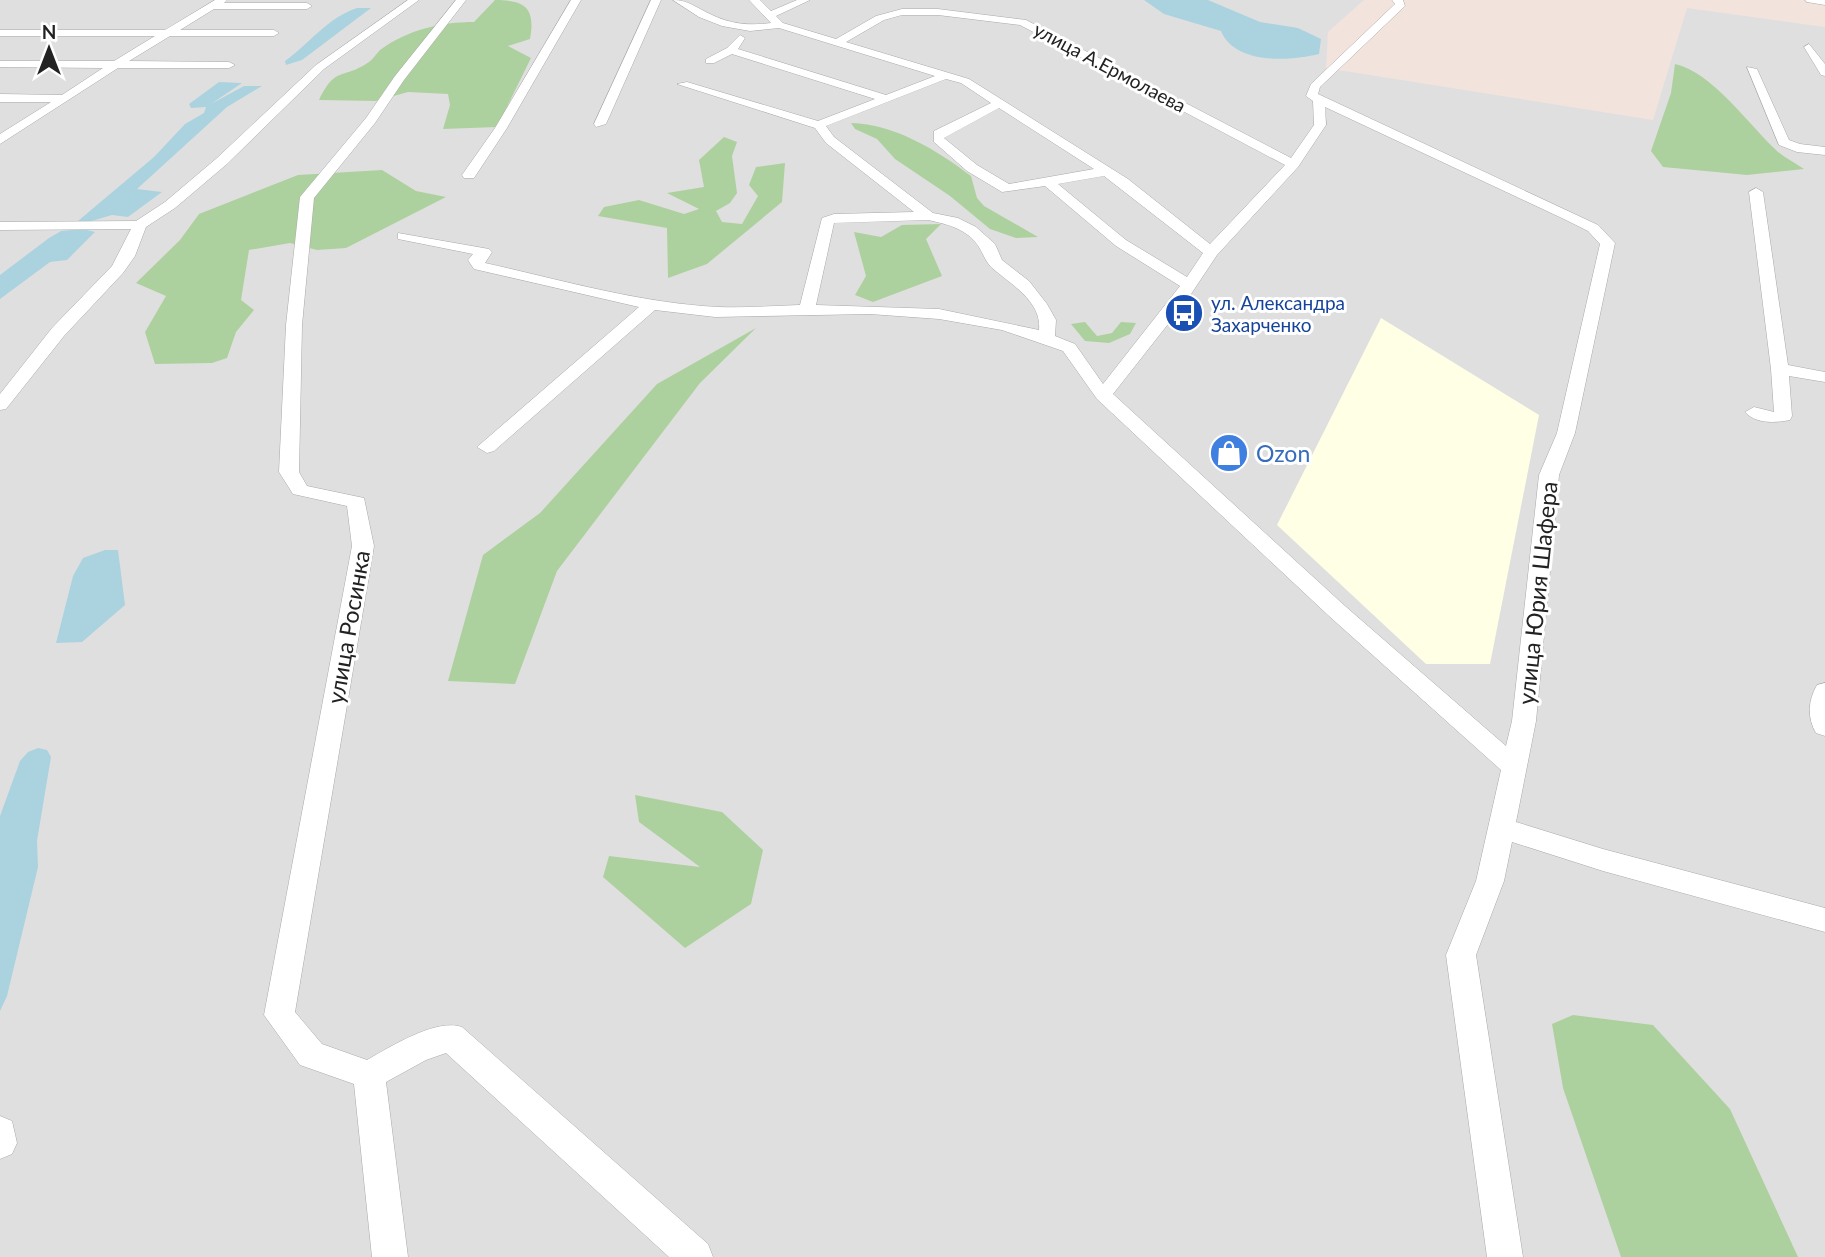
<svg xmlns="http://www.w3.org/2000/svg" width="1825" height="1257" font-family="Lato,sans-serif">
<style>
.residential{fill:#e0dfdf}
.education{fill:#ffffe5}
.military{fill:#f3e3dd}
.forest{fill:#add19e}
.water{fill:#aad3df}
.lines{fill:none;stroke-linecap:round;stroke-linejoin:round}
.minor-casing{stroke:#a9a9a9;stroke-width:1}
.minor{fill:#fff;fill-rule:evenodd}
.labels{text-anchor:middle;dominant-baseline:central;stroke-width:6;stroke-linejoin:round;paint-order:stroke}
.far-street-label{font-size:19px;fill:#222;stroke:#fff}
.far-transit-label{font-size:19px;fill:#164399;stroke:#fff;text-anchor:start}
.shop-label{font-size:23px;fill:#366cbe;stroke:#fff;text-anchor:start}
.street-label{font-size:23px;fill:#222;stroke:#fff}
</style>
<rect width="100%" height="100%" fill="#f2efe9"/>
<!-- residential -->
<rect class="residential" x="0" y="0" width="1825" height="1257"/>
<!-- education -->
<polygon class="education" points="1381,318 1539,415 1490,664 1426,664 1277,525"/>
<!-- military -->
<polygon class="military" points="1364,0 1825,0 1825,27 1687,8 1653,120 1326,68 1328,32"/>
<!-- forest -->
<g class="forest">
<path d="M495,0C524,0 536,7 530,39L508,46L531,58L497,127L443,129L450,105L448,94L408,92L376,101L319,100C336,65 343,80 369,62C373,59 376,54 380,50C407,30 441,22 474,22Z"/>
<path d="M1675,64C1712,72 1749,125 1777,151C1785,158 1795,163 1804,169L1747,175L1663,167L1651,151L1671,93Z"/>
<path d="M851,123C894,124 937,150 971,176L977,198L984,206L1038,237L1016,238L990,229L950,196L895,159L877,139L855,129Z"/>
<polygon points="724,137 737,142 732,156 737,193 730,203 716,211 722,222 742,224 758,196 749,185 756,167 785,163 782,202 707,264 668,278 667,228 598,216 604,207 639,200 684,214 699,209 667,193 704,187 699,160"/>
<polygon points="382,170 416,191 446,197 346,248 317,250 290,243 249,250 241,300 254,310 236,332 227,358 212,363 155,364 145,332 166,296 136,283 180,240 199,214 298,175"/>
<polygon points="941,224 926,239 942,276 873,302 855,295 866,276 854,232 881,237 902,225"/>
<polygon points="1085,322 1097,336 1112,333 1121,322 1136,323 1130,334 1109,343 1085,341 1071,324"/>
<polygon points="756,328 700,383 557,571 515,684 448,681 483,555 540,513 657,384"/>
<polygon points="635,795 722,812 763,850 751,904 685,948 603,877 609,856 700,867 639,822"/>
<polygon points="1573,1015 1653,1025 1730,1109 1798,1257 1621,1257 1563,1088 1552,1024"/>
</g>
<!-- water -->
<g class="water">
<path d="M1144,0H1208L1260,22L1298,28L1321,39L1319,54C1290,61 1235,65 1221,31L1164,14Z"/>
<path d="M357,8H371L302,60L286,65L285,61C309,44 327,18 357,8Z"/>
<polygon points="219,82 242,83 211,104 244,86 262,86 227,107 137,189 162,192 128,217 112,215 88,222 78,221 154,157 185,124 204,113 206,107 191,108 189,104"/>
<polygon points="83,229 95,232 67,260 50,262 0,299 0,275 49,238 61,231"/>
<polygon points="105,550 118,550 125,605 82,642 56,643 73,576 83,558"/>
<polygon points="38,748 47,750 51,757 37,841 38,867 7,996 0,1011 0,816 20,761 28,752"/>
</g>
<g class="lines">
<!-- minor casing -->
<g class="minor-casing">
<g id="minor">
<polygon points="215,0 227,0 224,3 307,3 312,6 307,9 214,9 180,30 274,30 279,33 274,36 170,36 129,61 229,62 235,65 229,68 118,68 0,144 0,134 51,102 0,102 0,94 62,95 103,68 0,67 0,61 114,61 155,36 0,36 0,30 165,30"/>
<polygon points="408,0 419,0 324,69 227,164 175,208 146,227 135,256 123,273 64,336 6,409 0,410 0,394 52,328 112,266 131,229 0,230 0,222 136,221 165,202 217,158 316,65"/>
<path d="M456,0H466L404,80L375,123L314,198L302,325L299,472L307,486L364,498L374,546L295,1012L322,1044L367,1060C390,1047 436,1018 462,1027L708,1244L713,1257H669L446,1053L426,1060L386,1082L408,1257H372L354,1084L300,1065L264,1015L352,546L347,506L293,494L279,472L286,325L300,197L366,118L395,76Z"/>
<polygon points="571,0 581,0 507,128 474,178 464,178 462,175 495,128"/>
<polygon points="651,0 661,0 606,124 596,127 594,124"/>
<path d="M673,0C688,0 697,8 710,14C730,24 749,26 771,23L749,0H760L771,11L797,0H810L776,16L783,23L836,39L876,16L902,9H938L1026,20L1291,158L1314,125L1313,101L1306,96L1311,84L1395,4L1392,0H1403L1405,6L1320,87L1318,94L1598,225L1615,243L1575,433L1559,475L1536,721L1516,822L1603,849L1825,908V932L1603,871L1512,842L1504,881L1476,955L1523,1257H1487L1446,955L1476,881L1501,770L1329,616L1097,399L1063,351L1002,330L939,319L870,314L715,317L655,310L494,451L487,453L477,447L639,307L474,269L468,260L473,254L398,239V233L489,249L492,252L485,263C557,279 629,300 703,306C735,309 768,306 800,305L822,218L834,214L914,212L826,143L815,128L677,84L687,82L818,121L875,99L732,54L714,63H706V59L727,48L740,35L745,38L738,49L886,95L935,76L779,28L750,31L722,26L699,17ZM902,15H938L1020,25L1285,165L1210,244L1128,179L969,79L846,42L884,20ZM946,79L961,83L991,103L934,131V142L967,171L1002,192L1045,186L1116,246L1180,286L1103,384L1075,344L1055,336L1056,320L1047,304L1029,281L1002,260L995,244L976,227L958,218L933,213L834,137L826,126ZM1325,107L1566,220L1588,231L1600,244L1557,433L1539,475L1512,721L1506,746L1345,606L1113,394L1187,300L1217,255L1298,167L1326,125ZM999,108L1094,169L1009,184L977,165L944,138ZM1104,176L1203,253L1187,277L1126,240L1058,184ZM928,220C941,223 953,225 965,233C982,244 981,256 991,267C1010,284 1042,301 1039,330L939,309L816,305L834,223Z"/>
<polygon points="1805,0 1825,0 1825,5 1807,2"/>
<polygon points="1809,44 1825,64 1825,76 1821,75 1804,47"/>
<polygon points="1747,67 1757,69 1789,140 1800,144 1825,147 1825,155 1797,152 1779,145"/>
<path d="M1756,188L1763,192L1788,365L1825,372V382L1789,376L1792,416L1790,420C1775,423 1756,424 1745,412L1754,407L1774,412L1771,369L1749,192Z"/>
<path d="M1825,683V736L1816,733C1807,718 1808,700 1817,685Z"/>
<polygon points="0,1116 12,1121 17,1143 12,1154 0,1159"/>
</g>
</g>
<!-- minor -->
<use href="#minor" class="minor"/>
</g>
<!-- icons -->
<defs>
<g id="bus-disc" transform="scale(2.0125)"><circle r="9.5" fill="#1a4fb4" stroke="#fff"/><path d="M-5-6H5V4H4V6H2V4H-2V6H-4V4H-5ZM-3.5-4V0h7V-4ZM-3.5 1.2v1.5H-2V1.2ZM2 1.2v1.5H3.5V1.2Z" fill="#fff"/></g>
<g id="shop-disc" transform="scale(2.0125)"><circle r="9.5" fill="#3f7fe0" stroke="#fff"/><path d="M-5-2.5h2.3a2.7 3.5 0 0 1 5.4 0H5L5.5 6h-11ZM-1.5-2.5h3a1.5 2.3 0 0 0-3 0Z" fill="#fff"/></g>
</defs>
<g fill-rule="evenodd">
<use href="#bus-disc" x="1184" y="313"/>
<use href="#shop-disc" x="1229" y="453"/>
</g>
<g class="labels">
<!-- far-street labels -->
<g class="far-street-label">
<text transform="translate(1110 67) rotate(28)">улица А.Ермолаева</text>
</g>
<!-- far-transit labels -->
<g class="far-transit-label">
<text x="1211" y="302">ул. Александра<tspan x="1211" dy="22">Захарченко</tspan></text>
</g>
<!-- shop labels -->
<g class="shop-label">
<text x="1256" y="453">Ozon</text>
</g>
<!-- street labels -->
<g class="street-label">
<text transform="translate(1537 593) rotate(-84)">улица Юрия Шафера</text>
<text transform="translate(348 627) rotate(-80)">улица Росинка</text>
</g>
</g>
<!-- north arrow -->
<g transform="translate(49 49)" stroke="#ffffff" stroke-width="5" paint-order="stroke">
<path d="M0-5L12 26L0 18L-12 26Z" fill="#222222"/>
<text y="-10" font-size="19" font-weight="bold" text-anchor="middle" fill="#222222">N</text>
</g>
</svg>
